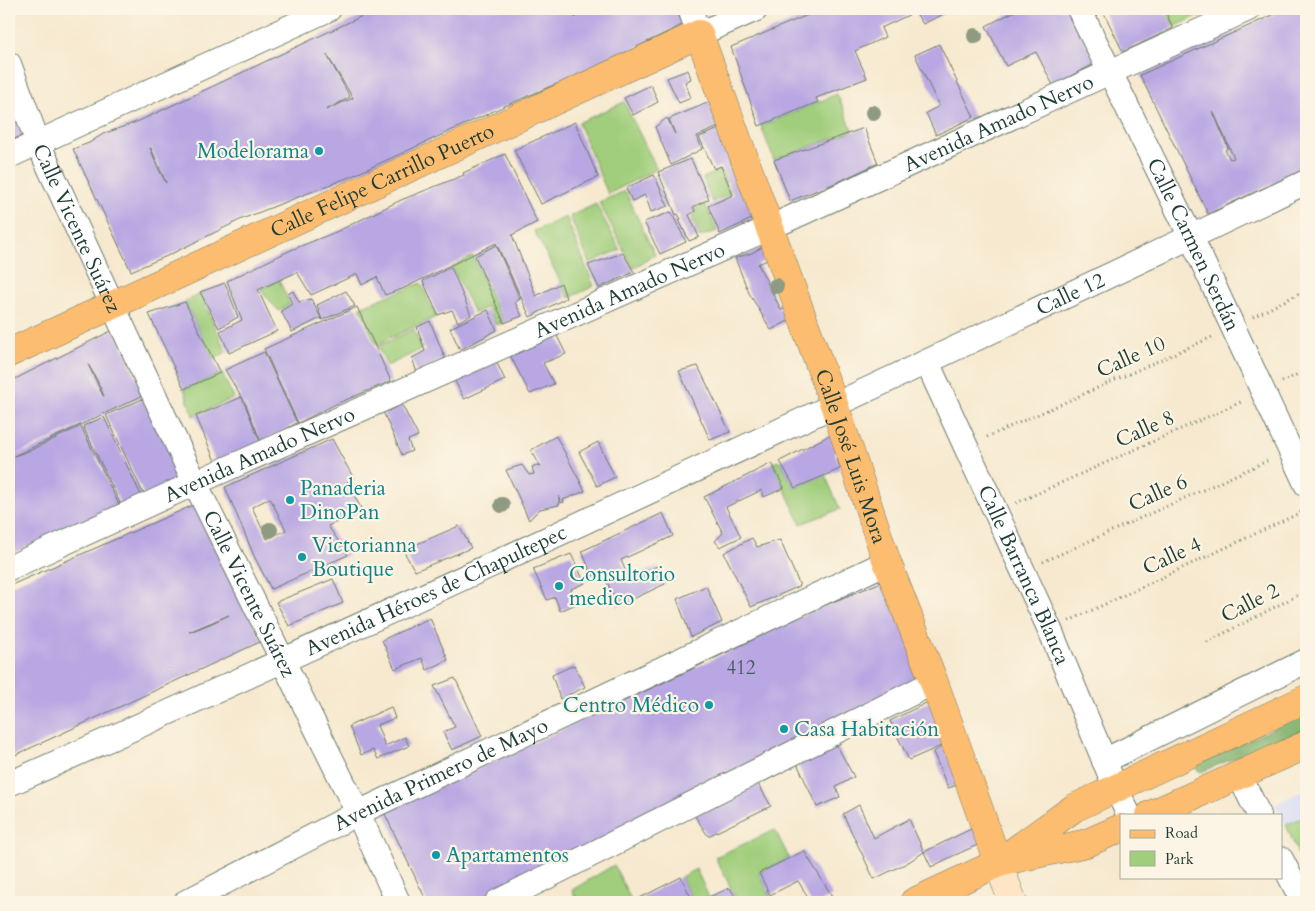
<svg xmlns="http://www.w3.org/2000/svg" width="1315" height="911" font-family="Cardo,serif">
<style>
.built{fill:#d3d9f9}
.green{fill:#a0ce7c;stroke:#608658}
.forest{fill:#80b16c;stroke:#507750}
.building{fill:#b9a7e3;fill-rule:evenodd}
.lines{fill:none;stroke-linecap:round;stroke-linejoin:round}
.street-casing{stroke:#6a796a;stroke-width:26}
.secondary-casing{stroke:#6a796a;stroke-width:29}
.primary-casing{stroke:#6a796a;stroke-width:29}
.path{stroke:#6a796a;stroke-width:3;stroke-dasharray:1 4;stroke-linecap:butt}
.street{stroke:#fff;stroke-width:24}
.secondary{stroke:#fee5c5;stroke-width:28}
.primary{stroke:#fcbd6f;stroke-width:28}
.tree{fill:#8e9a81}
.culture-dot{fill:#0f9aa8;stroke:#fcf5e5;stroke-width:2}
.labels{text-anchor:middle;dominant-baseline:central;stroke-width:4.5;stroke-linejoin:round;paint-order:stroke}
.number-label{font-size:19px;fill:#465860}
.street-label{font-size:21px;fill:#1f3d34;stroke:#fcf5e5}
.culture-label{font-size:21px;fill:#0d838f;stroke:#fcf5e5;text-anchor:start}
</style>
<rect width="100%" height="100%" fill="#fcf5e5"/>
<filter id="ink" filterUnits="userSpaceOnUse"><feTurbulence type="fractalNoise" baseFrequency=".02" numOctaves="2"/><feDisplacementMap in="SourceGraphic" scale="10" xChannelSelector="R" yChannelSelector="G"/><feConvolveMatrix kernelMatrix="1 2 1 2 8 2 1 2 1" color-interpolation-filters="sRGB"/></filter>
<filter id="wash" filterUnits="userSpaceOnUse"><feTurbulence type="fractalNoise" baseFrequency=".0096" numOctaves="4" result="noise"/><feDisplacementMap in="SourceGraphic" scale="20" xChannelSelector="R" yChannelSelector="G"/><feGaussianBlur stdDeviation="1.12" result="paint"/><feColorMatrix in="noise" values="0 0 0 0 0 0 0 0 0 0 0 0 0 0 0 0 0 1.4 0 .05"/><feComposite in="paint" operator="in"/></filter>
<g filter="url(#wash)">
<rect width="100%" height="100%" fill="#f6e9cf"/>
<!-- built -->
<polygon class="built" points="1306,789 1306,816 1286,825 1275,804"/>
<!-- green -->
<g class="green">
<polygon points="1165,9 1193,9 1197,16 1174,27"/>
<polygon points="837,94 853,131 774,160 761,126"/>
<polygon points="624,102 657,169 608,194 578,123"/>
<polygon points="721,170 730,194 712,202 703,178"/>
<polygon points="625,191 655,255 633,268 599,202"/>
<polygon points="596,204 620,250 589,263 570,216"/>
<polygon points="705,204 717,231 700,237 692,216 696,213 695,207"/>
<polygon points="566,217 594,286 569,298 534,231"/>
<polygon points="473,256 503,323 496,325 488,307 474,313 452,267"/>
<polygon points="279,280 290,304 279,311 260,290"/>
<polygon points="421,283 436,317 376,344 360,307"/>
<polygon points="201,294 226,352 213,360 185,301"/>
<polygon points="414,329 422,349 387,366 378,346"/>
<polygon points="222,373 234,398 193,416 184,389"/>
<polygon points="780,461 795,488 825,475 840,509 801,524 772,463"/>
<polygon points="1306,816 1306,865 1303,866 1286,825"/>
<polygon points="775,830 789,858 759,873 773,902 738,902 715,857"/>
<polygon points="614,865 632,902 578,902 572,890"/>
<polygon points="696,869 711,902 693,902 681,877"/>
</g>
<!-- forest -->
<polygon class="forest" points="1306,713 1306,729 1201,772 1196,769 1197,764"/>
<g id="blocks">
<!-- building -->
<g class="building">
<path d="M377,9H572L576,18L573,9H687L690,21L567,81L551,86L507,105L352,176L242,219L167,256L131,271L73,149L89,143L103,134L139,121ZM327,55L353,98L326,110L350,97ZM150,148H151L166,183L159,170Z"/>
<polygon points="822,9 954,9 923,24 915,12 881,28 885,37 855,51 867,78 816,98 818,102 759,126 731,47"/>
<polygon points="1019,9 1069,9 1096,63 1053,85 1036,52 1006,66 986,26"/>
<polygon points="1102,9 1164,9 1173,28 1123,52"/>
<polygon points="1194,9 1202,9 1204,12 1197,16"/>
<path d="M1286,9H1306V171L1270,185L1208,214L1140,75ZM1213,111L1234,158L1230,159L1225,150L1228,148Z"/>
<polygon points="939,44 974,117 936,135 926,113 939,106 915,55"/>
<polygon points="688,70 691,79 685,82 691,98 679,103 667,78"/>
<polygon points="651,85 658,102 633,115 624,98"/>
<polygon points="9,92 26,134 9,141"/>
<polygon points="719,98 728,123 697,136 702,149 671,165 655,127 667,118 675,134 669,119"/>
<polygon points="575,122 598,177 541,204 514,150"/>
<polygon points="729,125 762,214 720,234 708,206 733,195 721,166 714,169 699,137"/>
<polygon points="864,128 878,163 838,182 790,201 774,160"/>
<polygon points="505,154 537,222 512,235 536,296 561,283 566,298 530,317 496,243 402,289 385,295 377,277 362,285 357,274 311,295 297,272 258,290 277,331 229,353 220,331 242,320 227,281 291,250 338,231 401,200 464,175 463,173"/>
<polygon points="691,159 709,199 693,207 695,211 689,215 699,237 689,241 679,220 681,219 678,214 676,215 658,172"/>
<polygon points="654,175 668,206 651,212 645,195 632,201 626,188"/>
<polygon points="671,212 686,242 660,254 644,222"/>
<polygon points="496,245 520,299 515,302 522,316 504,323 475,256"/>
<polygon points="764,246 770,259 758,264 781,310 790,306 794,318 771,330 749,293 735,258 752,253"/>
<polygon points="623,253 634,272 599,288 588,265"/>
<polygon points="451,267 471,315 458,322 452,310 438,315 423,281"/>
<polygon points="225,283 238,317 219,328 200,292"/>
<polygon points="293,291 299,302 311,299 321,318 292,332 281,311 292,304 288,294"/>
<polygon points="346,291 355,306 322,320 317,305"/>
<polygon points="185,302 220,373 184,389 149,314"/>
<polygon points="357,307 391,381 336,404 298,423 264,349"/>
<polygon points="488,310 497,330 460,350 450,328"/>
<polygon points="430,321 445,358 417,373 412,358 425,351 417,327"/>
<path d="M115,329L144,395L14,456L31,450L81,426L119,505L9,555V382ZM88,364L97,380L104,396H103Z"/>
<polygon points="556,334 566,354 543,363 554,384 530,394 510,355"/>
<polygon points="264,352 297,423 261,442 246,405 225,370"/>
<polygon points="495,359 505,380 464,399 453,377"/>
<polygon points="698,366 730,432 710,440 679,371"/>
<polygon points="147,397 189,476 144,495 106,415"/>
<polygon points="242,397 260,442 215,461 196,416"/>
<polygon points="399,399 418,436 408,440 412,451 402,455 381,407"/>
<polygon points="104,417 141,495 121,505 83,426"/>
<polygon points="830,435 840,469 795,488 780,461"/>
<polygon points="556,436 585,491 563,500 564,502 560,503 559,496 559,505 540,509 529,520 506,470 522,465 529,475 534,474 532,467 537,465 541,467 531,450"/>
<path d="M332,439L354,479L347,482L362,510L328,526L348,555L271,589L255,558L225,487ZM270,498L286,530L267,539L252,507Z"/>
<polygon points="598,442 615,477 597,486 579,452"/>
<polygon points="772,463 784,488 764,497 762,490 726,507 741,537 720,547 715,541 723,533 704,497"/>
<path d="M196,504L262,641L9,758V586ZM229,615L212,623L190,632H189Z"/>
<polygon points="663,513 673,536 621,560 629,579 657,566 665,584 618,606 602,571 592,576 582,551"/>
<polygon points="459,526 471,548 415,571 403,550"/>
<polygon points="752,538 757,547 780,540 800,586 751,607 724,553"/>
<polygon points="571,554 585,583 571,589 576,604 560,611 555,597 547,600 533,569"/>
<polygon points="333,579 343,603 289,626 276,602"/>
<polygon points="889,579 928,675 487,902 427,902 384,812 665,682 823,606"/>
<polygon points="706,586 722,622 691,637 677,599"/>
<polygon points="430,618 448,660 427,670 422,658 395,669 382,640"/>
<polygon points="574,665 585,687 560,699 552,675"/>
<polygon points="455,678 482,736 452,750 443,732 455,727 434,686"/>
<polygon points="932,700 950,742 909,760 890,721"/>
<polygon points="391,707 395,718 377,725 385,746 405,737 409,746 378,759 373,750 361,755 349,726"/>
<polygon points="834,740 854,777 836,787 840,797 817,807 795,759"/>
<polygon points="950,742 964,783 948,788 933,752"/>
<polygon points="757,782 771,806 708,836 693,813"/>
<polygon points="859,805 874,838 909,819 924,852 907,863 874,879 843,814"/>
<polygon points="983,823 989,840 955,855 931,867 924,852"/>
<polygon points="804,851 832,896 820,902 811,902 798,881 770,895 759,873"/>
<polygon points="681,877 693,902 632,902"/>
<polygon points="730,888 738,902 711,902 709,897"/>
</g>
</g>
</g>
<g filter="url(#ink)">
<use href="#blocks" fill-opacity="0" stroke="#6a796a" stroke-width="1"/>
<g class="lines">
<!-- street casing -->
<g class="street-casing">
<g id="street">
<polyline points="690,9 699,34 756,9"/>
<path id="s1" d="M1079,9L1191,237L1306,484"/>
<path id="s2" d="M9,64L38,143L112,304L195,483L358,813L398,902"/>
<polyline points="9,156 329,9"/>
<path id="s3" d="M927,362L1050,630L1116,789L1129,815"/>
<path id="s4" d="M9,568L195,483L769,228L1248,9"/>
<polyline points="1104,761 1306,661"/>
<polyline points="1239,775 1259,815"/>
<path id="s5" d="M9,784C444,590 876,387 1306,182"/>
<polyline points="1281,859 1303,902"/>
<path id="s6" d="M186,902L358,813L887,562"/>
<polyline points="497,902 934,682"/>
</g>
</g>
<!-- secondary casing -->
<g class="secondary-casing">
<polyline id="secondary" points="998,863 1013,902"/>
</g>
<!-- primary casing -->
<g class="primary-casing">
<g id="primary">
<path id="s7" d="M9,353L699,34L835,407L887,562L934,682L998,863"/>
<polyline points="1150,815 1306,745"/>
<polyline points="1009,860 1087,843 1121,828"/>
<polyline points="914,902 998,863 1074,808 1306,699"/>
</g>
</g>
<!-- path -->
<g class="path">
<polyline points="1253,317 1306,290"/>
<polyline points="1282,382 1306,370"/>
<polyline points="987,437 1212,337"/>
<polyline points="1016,503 1243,401"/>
<polyline points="1043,562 1269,460"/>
<polyline points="1069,621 1306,510"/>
<polyline points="1207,642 1306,591"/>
</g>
<!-- street -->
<use href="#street" class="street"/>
<!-- secondary -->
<use href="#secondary" class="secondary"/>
<!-- primary -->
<use href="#primary" class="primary"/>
</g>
<!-- trees -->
<g class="tree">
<circle cx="975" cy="36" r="8"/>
<circle cx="873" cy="113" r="8"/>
<circle cx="776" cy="286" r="8"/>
<circle cx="502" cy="505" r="8"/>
<circle cx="270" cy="530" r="8"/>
</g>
</g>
<!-- markers -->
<g class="culture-dot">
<circle cx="319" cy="151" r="5"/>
<circle cx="290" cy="500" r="5"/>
<circle cx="302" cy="557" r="5"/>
<circle cx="559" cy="586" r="5"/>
<circle cx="709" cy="705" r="5"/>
<circle cx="784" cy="729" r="5"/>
<circle cx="436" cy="855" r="5"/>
</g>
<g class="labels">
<!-- number labels -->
<g class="number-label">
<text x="741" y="668">412</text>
</g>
<!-- street labels -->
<g class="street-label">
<text stroke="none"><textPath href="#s4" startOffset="1085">Avenida Amado Nervo</textPath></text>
<text stroke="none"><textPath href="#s7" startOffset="411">Calle Felipe Carrillo Puerto</textPath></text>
<text stroke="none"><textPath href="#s2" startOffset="178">Calle Vicente Suárez</textPath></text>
<text stroke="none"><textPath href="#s1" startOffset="262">Calle Carmen Serdán</textPath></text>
<text stroke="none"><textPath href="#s4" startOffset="680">Avenida Amado Nervo</textPath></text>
<text stroke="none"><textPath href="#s5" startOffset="1169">Calle 12</textPath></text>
<text transform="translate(1131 357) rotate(-24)">Calle 10</text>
<text transform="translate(1145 429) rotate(-24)">Calle 8</text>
<text stroke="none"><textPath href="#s4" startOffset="275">Avenida Amado Nervo</textPath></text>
<text stroke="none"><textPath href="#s7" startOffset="1209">Calle José Luis Mora</textPath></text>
<text transform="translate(1158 493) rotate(-24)">Calle 6</text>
<text transform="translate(1172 556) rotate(-25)">Calle 4</text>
<text stroke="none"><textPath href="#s3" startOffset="234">Calle Barranca Blanca</textPath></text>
<text stroke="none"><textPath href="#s5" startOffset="469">Avenida Héroes de Chapultepec</textPath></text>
<text stroke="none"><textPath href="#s2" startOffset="582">Calle Vicente Suárez</textPath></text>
<text transform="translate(1250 603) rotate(-27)">Calle 2</text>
<text stroke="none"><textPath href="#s6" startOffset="285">Avenida Primero de Mayo</textPath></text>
</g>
<!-- culture labels -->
<g class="culture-label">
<text x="309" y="151" text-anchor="end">Modelorama</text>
<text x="300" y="488">Panaderia<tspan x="300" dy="24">DinoPan</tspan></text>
<text x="312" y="545">Victorianna<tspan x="312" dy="24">Boutique</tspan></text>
<text x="569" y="574">Consultorio<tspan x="569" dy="24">medico</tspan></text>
<text x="699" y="705" text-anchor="end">Centro Médico</text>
<text x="794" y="729">Casa Habitación</text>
<text x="446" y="855">Apartamentos</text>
</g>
</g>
<!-- margin -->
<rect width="1315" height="911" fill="none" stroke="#fcf5e5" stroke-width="30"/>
<!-- legend -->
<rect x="1120" y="814" width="162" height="65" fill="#fcf5e5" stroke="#a4ab9e"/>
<rect x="1130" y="830" width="25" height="8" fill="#fcbd6f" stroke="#a4ab9e"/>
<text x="1165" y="838" font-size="15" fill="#1f3d34">Road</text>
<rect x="1130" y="851" width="25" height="15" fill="#a0ce7c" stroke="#a4ab9e"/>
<text x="1165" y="864" font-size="15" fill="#1f3d34">Park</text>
</svg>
